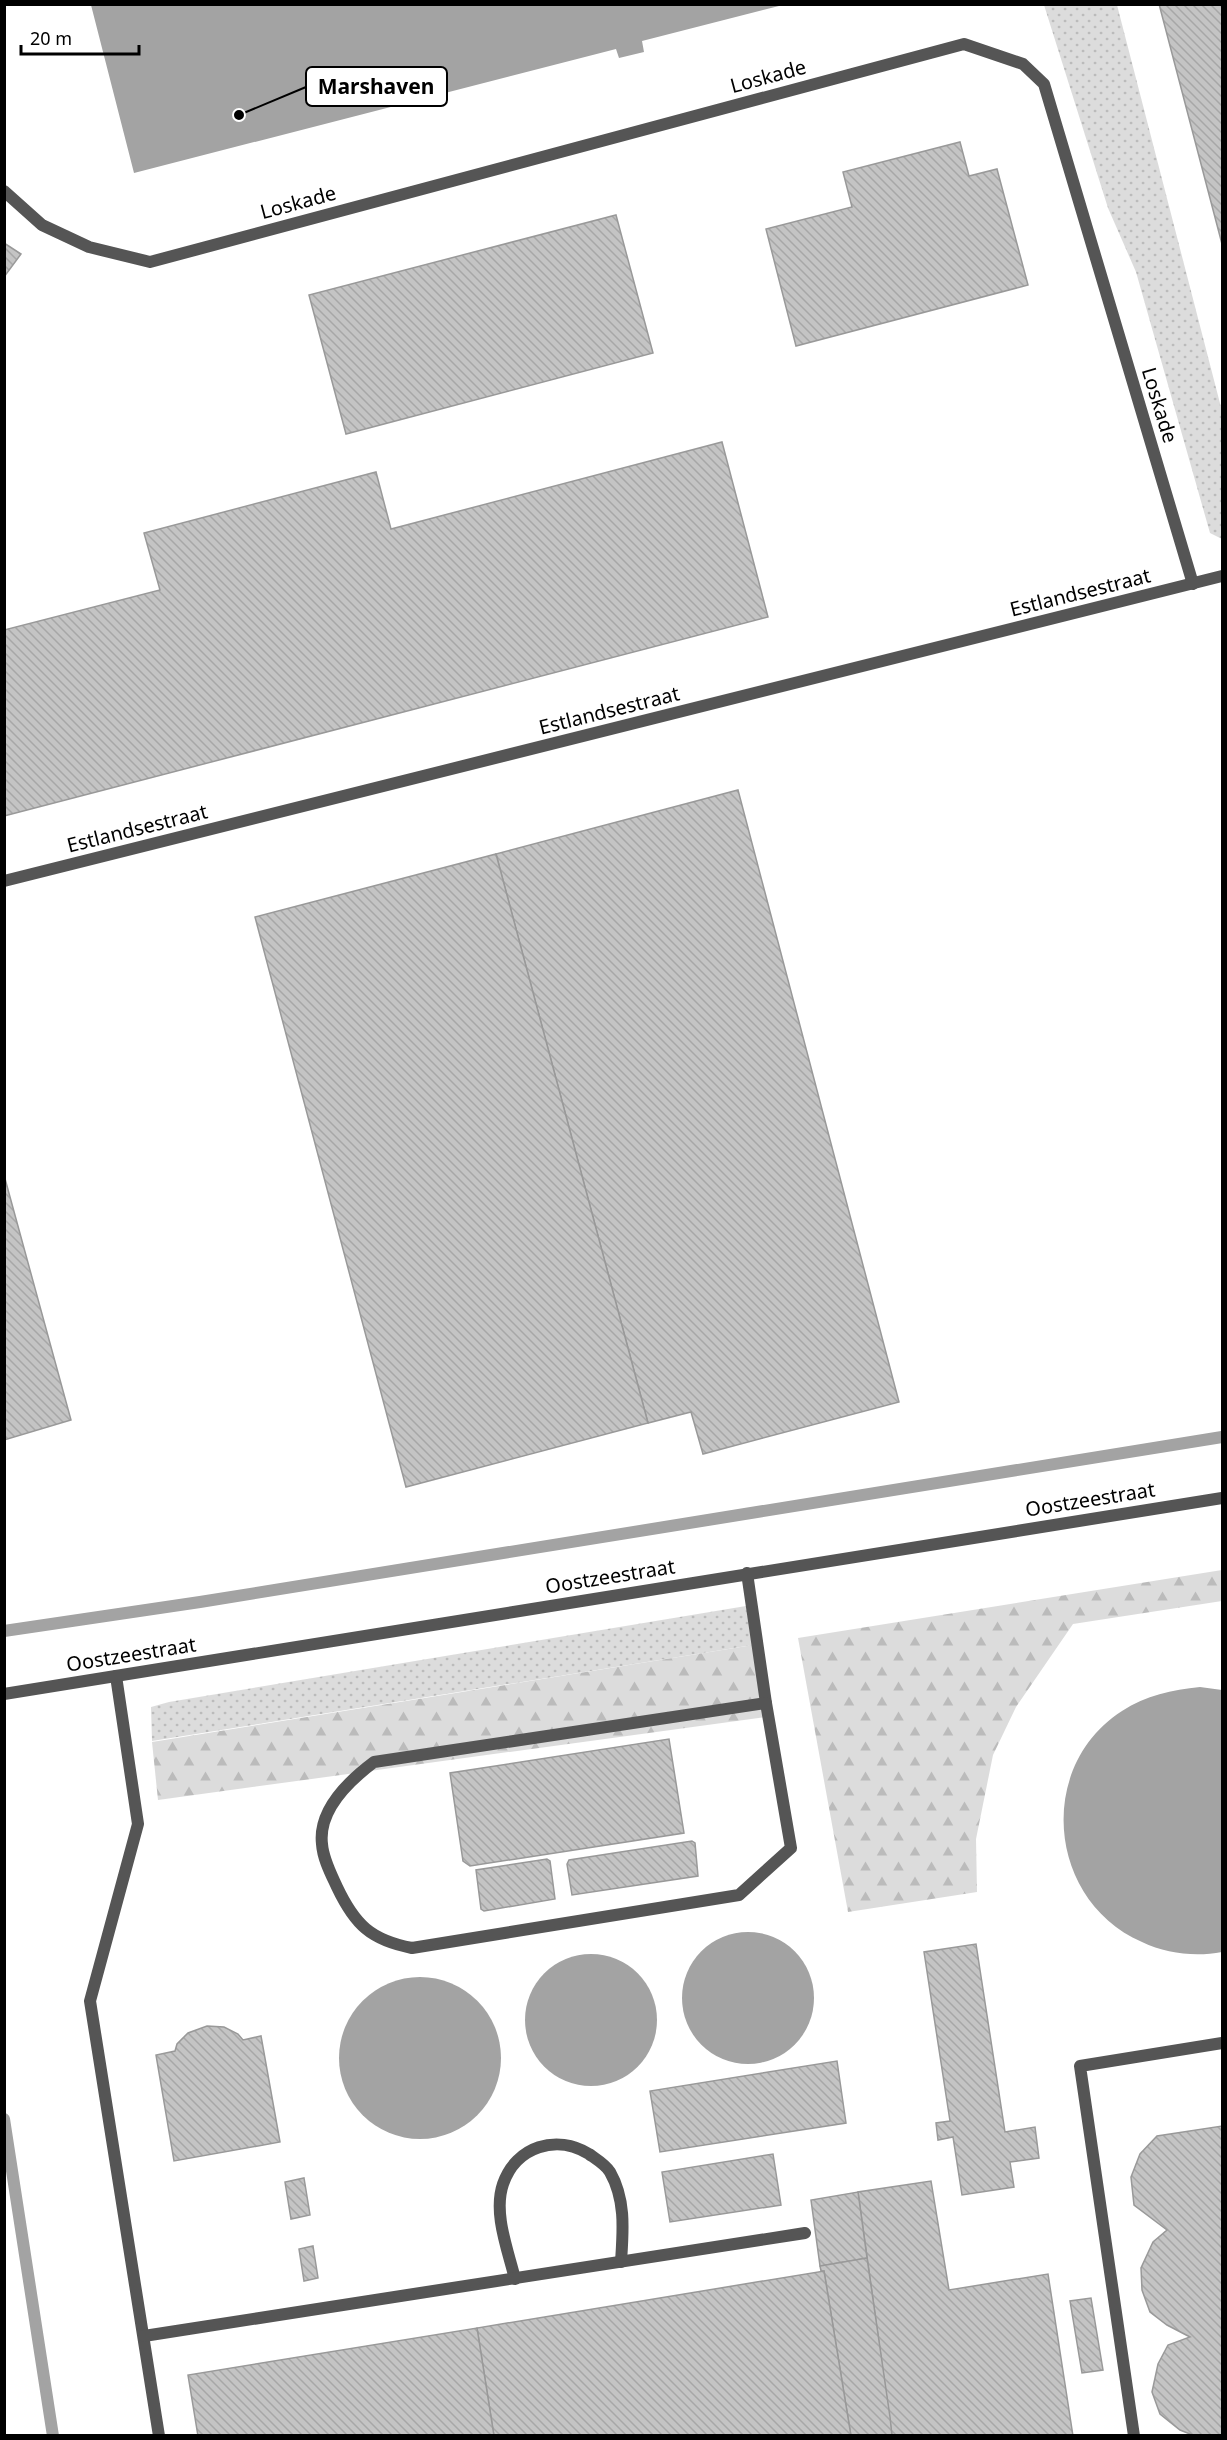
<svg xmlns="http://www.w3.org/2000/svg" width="1227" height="2440" font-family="'Noto Sans',sans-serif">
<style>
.grass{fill:url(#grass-dots)}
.forest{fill:url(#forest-firs)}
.water{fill:#a3a3a3}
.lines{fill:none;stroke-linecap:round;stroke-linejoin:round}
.stream{stroke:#a3a3a3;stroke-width:12}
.building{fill:url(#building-back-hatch);stroke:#999;stroke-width:1.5}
.service{stroke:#555;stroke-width:12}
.minor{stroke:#555;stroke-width:12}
.labels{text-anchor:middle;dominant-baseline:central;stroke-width:4.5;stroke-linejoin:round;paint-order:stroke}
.street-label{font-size:20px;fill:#000;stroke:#fff}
.leader{fill:none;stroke:#000;stroke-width:2}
.callout-dot{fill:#000;stroke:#fff;stroke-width:2}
.callout{fill:#fff;stroke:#000;stroke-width:2}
.callout-label{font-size:21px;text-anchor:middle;font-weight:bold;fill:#000}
</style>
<defs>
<pattern id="grass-dots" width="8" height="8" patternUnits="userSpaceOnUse" patternTransform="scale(1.5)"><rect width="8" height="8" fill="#dcdcdc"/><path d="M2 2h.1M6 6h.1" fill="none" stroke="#bbb" stroke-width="1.8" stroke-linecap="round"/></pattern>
<pattern id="forest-firs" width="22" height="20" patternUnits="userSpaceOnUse" patternTransform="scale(1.5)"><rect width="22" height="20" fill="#dcdcdc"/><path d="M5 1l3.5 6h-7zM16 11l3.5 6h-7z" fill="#bbb"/></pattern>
<pattern id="building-back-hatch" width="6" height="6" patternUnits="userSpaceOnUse" patternTransform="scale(1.5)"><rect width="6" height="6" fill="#c4c4c4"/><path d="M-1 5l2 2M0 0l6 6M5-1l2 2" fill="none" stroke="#a7a7a7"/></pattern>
</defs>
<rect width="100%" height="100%" fill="#fff"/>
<!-- grass -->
<g class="grass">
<polygon points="1044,5 1117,5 1222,411 1222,539 1210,533 1136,272 1108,208"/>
<polygon points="746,1606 753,1645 152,1741 151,1707 169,1702"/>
</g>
<!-- forest -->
<g class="forest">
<polygon points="1222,1570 1222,1601 1073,1624 1016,1707 993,1755 976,1839 977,1892 848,1912 798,1638"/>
<polygon points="753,1645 765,1717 158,1800 152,1742"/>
</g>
<!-- water -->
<g class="water">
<polygon points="91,5 91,4 783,5 642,41 644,52 619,58 616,49 134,173"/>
<path d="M1200,1687L1222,1690V1952C1196,1957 1167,1954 1142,1942C1048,1901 1035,1767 1122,1711C1146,1695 1172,1690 1200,1687Z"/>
<circle cx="748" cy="1998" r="66"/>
<circle cx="591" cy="2020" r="66"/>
<circle cx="420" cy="2058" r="81"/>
</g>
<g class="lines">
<!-- stream -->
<g class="stream">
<polyline points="4,1631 200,1602 1222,1437"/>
<polyline points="4,2119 53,2436"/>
</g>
</g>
<!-- building -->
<g class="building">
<polygon points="1159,4 1222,4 1222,244"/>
<polygon points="960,142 969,176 997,169 1028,285 796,346 766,229 852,207 843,172"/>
<polygon points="616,215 653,353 346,434 309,295"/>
<polygon points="4,243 21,254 4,277"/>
<polygon points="722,442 768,617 4,816 4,630 160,590 144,533 376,472 391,529"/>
<polygon points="738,790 899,1402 703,1454 691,1412 648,1423 496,854"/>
<polygon points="496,854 648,1423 406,1487 255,917"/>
<polygon points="4,1175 71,1420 4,1440"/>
<polygon points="669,1739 684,1833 470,1866 463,1861 450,1773"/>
<polygon points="692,1841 695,1843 698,1876 572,1895 567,1864 569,1860"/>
<polygon points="547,1859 550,1861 555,1899 484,1911 481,1909 476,1870"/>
<polygon points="976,1944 1005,2132 1035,2127 1039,2158 1010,2162 1014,2187 962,2195 953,2137 938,2140 936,2123 950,2121 924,1952"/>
<polygon points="207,2026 224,2027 238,2034 243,2040 261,2036 280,2142 174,2161 156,2055 175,2051 177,2044 188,2033"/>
<polygon points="837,2061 846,2123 660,2152 650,2091"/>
<polygon points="1222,2126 1222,2436 1195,2436 1180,2430 1160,2414 1152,2392 1158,2364 1168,2345 1190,2337 1167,2325 1150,2312 1142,2290 1141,2268 1153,2242 1167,2230 1134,2205 1131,2177 1140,2154 1157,2136"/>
<polygon points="773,2154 781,2205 670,2222 662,2172"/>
<polygon points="304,2178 310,2215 291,2219 285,2182"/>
<polygon points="931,2181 949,2290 1048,2274 1073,2436 892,2436 858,2192"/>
<polygon points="858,2192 867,2258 820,2266 811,2200"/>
<polygon points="313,2246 318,2278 304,2281 299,2249"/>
<polygon points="867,2258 890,2417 892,2436 851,2436 824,2271 821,2271 820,2266"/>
<polygon points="824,2271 851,2436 494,2436 477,2328"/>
<polygon points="1091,2298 1103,2370 1082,2373 1070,2301"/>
<polygon points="477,2328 494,2436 198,2436 188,2375"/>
</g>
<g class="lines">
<!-- service -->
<g class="service">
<polyline points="747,1573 766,1703"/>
<polyline points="116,1676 138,1824 90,2001 159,2436"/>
<path d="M766,1703L791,1848L739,1895L412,1948C371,1940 355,1925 337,1887C331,1874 323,1859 322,1844C318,1810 350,1780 374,1762Z"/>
<path d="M515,2279C508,2250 493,2213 503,2184C516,2146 557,2134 589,2154C596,2159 606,2165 610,2172C626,2200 623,2231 621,2262"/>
<polyline points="144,2336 805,2233"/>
<polyline points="1134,2436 1080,2066 1222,2043"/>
</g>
<!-- minor -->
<g class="minor">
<polyline points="4,191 42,225 89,247 150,262 964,44 1023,64 1044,84 1193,584"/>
<polyline points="4,881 1222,576"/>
<polyline points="4,1694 1222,1498"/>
</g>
</g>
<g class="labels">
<!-- street labels -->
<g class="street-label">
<text transform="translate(768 76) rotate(-15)">Loskade</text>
<text transform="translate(298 202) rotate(-15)">Loskade</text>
<text transform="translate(1160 405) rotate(73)">Loskade</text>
<text transform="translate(1080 592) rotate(-14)">Estlandsestraat</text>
<text transform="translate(609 710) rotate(-14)">Estlandsestraat</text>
<text transform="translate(137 828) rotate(-14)">Estlandsestraat</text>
<text transform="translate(1090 1499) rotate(-9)">Oostzeestraat</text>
<text transform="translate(610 1576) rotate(-9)">Oostzeestraat</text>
<text transform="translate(131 1654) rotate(-9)">Oostzeestraat</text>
</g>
</g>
<!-- callouts -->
<path class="leader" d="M239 115L306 87"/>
<circle class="callout-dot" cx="239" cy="115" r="6"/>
<rect class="callout" x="306" y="67" width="141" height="39" rx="6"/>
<g class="callout-label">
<text x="376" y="94">Marshaven</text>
</g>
<!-- border -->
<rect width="1227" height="2440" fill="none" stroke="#000000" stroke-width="12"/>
<!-- scale -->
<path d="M21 45v9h118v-9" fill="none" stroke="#000000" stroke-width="3"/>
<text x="30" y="45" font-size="18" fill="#000000" stroke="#ffffff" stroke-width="4.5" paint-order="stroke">20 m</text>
</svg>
